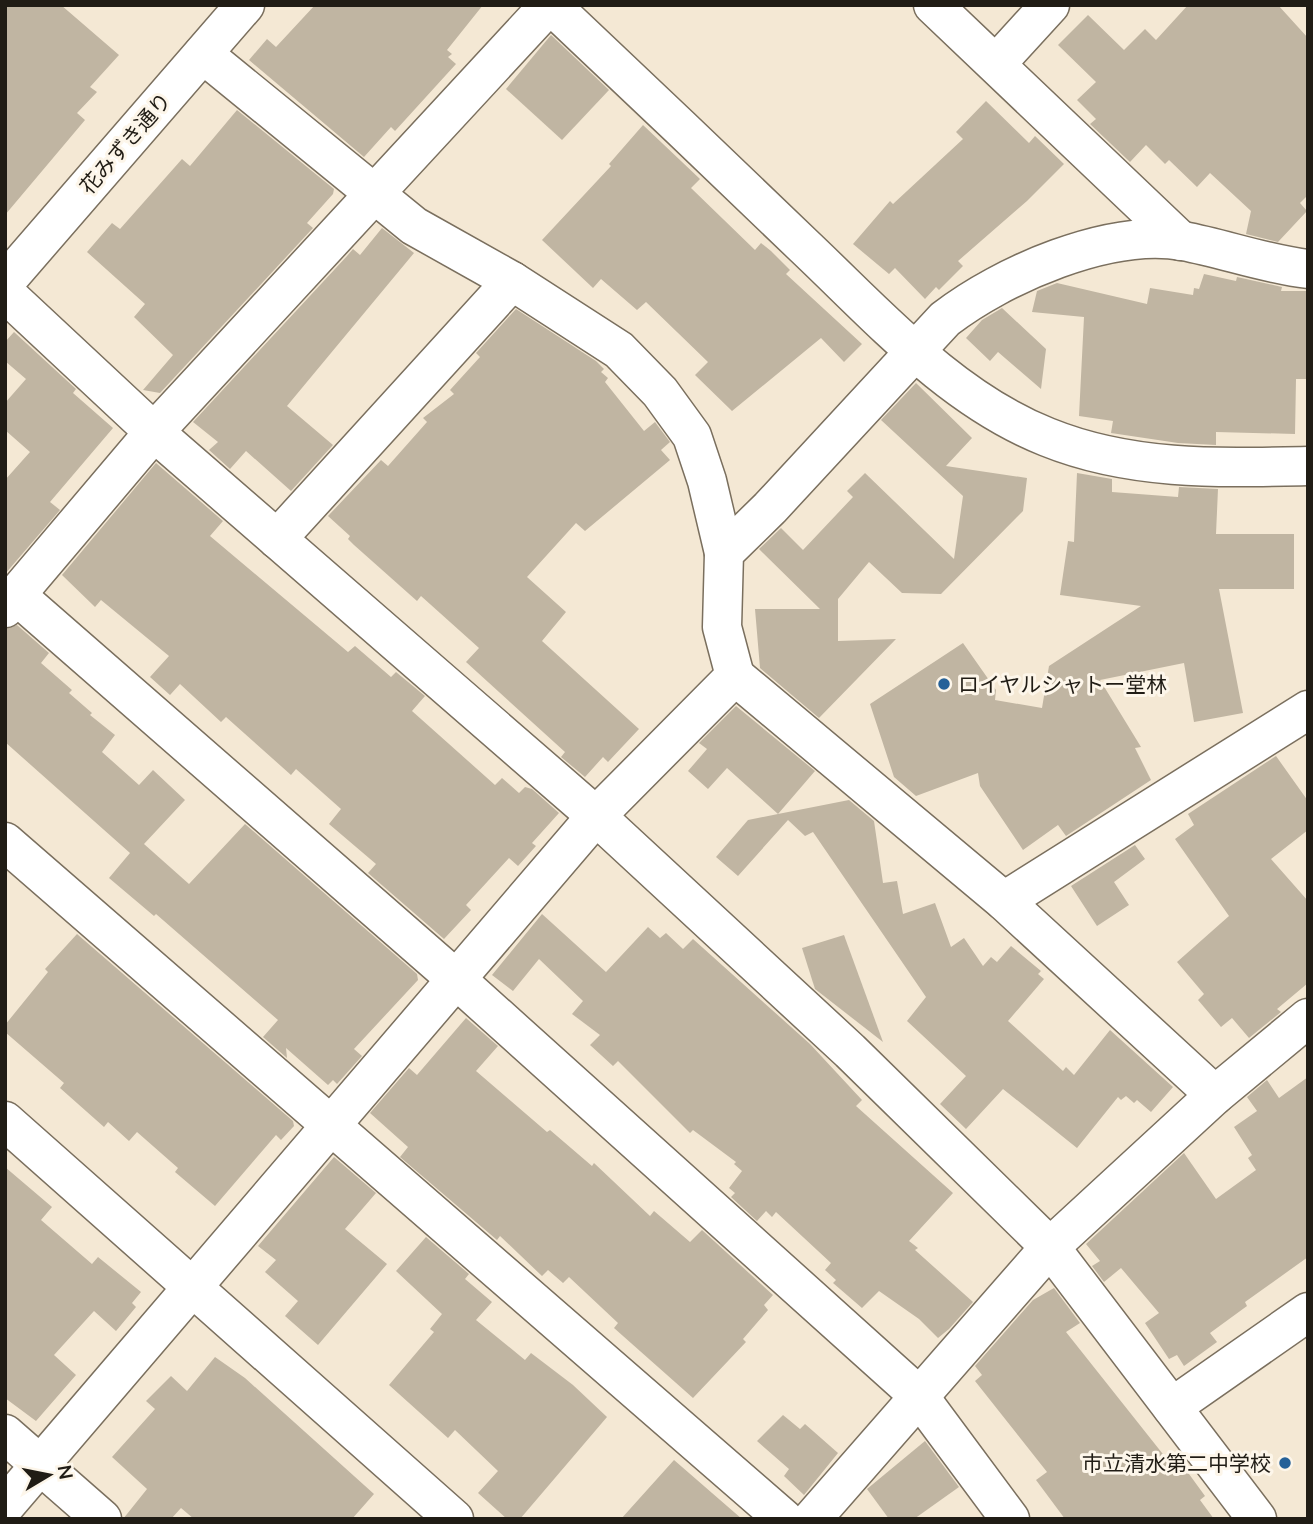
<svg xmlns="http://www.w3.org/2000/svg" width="1313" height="1524" font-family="Mulish,'Noto Sans JP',sans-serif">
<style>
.building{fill:#c0b5a2}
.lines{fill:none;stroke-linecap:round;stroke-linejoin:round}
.minor-casing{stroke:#7a6f5e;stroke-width:41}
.minor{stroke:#fff;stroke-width:38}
.poi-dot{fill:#256198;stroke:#fdf6ea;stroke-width:2.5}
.labels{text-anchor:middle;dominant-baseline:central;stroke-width:6;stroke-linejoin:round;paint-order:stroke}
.street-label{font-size:21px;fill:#201c15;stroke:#fdf6ea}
.poi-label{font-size:21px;fill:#201c15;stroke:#fdf6ea;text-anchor:start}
</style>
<rect width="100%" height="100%" fill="#f4e8d4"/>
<!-- building -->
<g class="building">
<polygon points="5,5 61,5 119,55 90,87 97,92 77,113 85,120 5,215"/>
<polygon points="315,5 483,5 447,50 452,54 448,57 456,64 395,131 391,127 364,157 249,60 267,39 276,47"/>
<polygon points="1188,5 1278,5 1308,38 1308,195 1300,203 1307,211 1278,242 1246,234 1251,211 1210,173 1197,187 1169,160 1165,164 1146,145 1130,162 1090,124 1096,119 1077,100 1096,82 1058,45 1088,15 1124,50 1145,29 1156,40"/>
<polygon points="551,35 609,90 562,140 506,89"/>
<polygon points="986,101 1029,143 1035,136 1064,164 1027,201 958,261 963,266 939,290 936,287 925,299 895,268 889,274 853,244 890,201 893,204 963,139 956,132"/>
<polygon points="237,110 334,189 333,194 307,223 313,228 160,393 143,390 173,355 134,317 145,304 87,252 112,223 120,229 182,159 190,166"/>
<polygon points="643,125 700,179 691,188 755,250 761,243 771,251 790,270 786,274 862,344 844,362 821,338 732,411 695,375 708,362 646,302 637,310 601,279 593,288 542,240 611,166 609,164"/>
<polygon points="382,228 414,253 287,406 333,445 291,491 246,451 230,469 209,450 218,442 193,422 347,256 353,249 360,255"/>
<polygon points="1204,274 1236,281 1237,277 1282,287 1281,291 1308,291 1308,379 1296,379 1295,434 1216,432 1216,445 1178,443 1111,433 1113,421 1079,416 1084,317 1032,312 1037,291 1057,283 1147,304 1150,288 1193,295 1194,288 1199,289"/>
<polygon points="1002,308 1046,349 1041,389 998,352 990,361 966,338 982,320"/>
<polygon points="516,309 596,361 604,369 601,372 608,378 605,382 644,431 655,422 670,442 661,450 670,460 585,531 576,523 527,577 566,612 542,641 639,729 608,762 603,757 585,777 561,757 565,752 466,662 479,648 421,596 417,601 354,545 348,539 350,536 328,516 381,460 388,466 427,422 423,418 454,394 450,390 480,357 476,353"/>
<polygon points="14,332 76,389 73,393 113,428 50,502 60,510 5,574 5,480 30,452 5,430 5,403 26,379 5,361 5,342"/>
<polygon points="916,383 972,438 946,466 1027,478 1023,511 941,594 902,593 869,562 838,599 838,641 896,639 819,718 760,668 755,609 820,609 759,549 781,528 803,550 853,497 847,491 865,473 954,559 963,496 881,420"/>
<polygon points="156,463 223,521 210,536 348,652 355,646 391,677 396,672 425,696 412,711 495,785 502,778 519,793 525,787 532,789 559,813 532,843 536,846 518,866 509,858 466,905 471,910 444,939 368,873 376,864 329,824 341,809 296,769 291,775 226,717 221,722 180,684 170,695 150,677 169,656 101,600 95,607 62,575"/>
<polygon points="1077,473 1112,479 1112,492 1178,497 1179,487 1218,489 1216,534 1294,534 1294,589 1219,589 1243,713 1194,722 1184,663 1100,680 1141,747 1135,748 1151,780 1066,836 1058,825 1023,850 980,786 978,773 916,796 894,777 870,704 963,643 996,690 995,700 1042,708 1049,666 1141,606 1060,595 1068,541 1074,542"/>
<polygon points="17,625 49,653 41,663 72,690 69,693 92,713 90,715 115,735 102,752 139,785 153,770 185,800 144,844 189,884 245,824 417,974 418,980 354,1049 362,1056 337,1084 333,1080 328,1085 286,1048 287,1058 263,1037 278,1020 156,914 154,916 109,878 130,853 5,742 5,629"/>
<polygon points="736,706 815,771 778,814 849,800 874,821 883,883 897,881 903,914 935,903 951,947 964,938 983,966 991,957 997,962 1011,946 1041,971 1038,974 1044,979 1008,1021 1063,1071 1066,1067 1074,1075 1110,1030 1173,1087 1151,1112 1137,1100 1134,1103 1126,1096 1121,1100 1118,1097 1077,1148 1003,1089 966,1129 940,1104 966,1076 907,1021 926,997 813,832 805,836 788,820 738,876 716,857 748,820 778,814 727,768 708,789 688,771 707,749 699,743"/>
<polygon points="1276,756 1308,801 1308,830 1271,859 1308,901 1308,983 1277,1009 1281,1012 1249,1038 1232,1018 1221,1027 1198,1000 1204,994 1177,962 1229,916 1175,839 1194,825 1188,814"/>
<polygon points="1135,845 1145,859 1114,882 1129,905 1097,926 1071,886"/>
<polygon points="542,914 606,972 648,927 660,938 666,933 683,949 693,939 810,1044 862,1100 856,1106 953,1193 909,1241 918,1248 915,1250 973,1302 949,1329 938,1338 919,1319 879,1291 862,1308 833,1283 836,1280 825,1270 831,1263 776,1212 772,1217 766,1211 757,1221 731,1197 735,1193 729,1188 742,1171 734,1164 736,1162 693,1130 690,1133 618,1061 613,1066 590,1045 600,1035 572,1014 583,1001 539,959 513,991 492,975"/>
<polygon points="77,934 293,1121 294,1126 281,1140 276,1135 215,1206 175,1172 178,1168 137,1132 129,1141 108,1122 104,1127 60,1088 64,1083 5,1032 5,1025 48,972 45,969"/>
<polygon points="844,935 883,1042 815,989 802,948"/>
<polygon points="466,1018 498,1046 476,1071 547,1132 550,1130 592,1166 594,1163 650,1216 654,1211 690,1242 702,1230 773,1295 764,1305 768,1310 743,1339 746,1342 693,1398 614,1328 618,1323 569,1277 563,1283 548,1270 542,1276 500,1236 497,1240 400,1157 408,1147 370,1113 409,1068 417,1075"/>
<polygon points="1308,1077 1308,1257 1245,1302 1247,1306 1210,1333 1217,1342 1184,1366 1177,1355 1169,1359 1145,1323 1159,1313 1121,1268 1104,1282 1092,1266 1100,1261 1086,1244 1184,1153 1216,1199 1256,1170 1248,1158 1252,1155 1234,1127 1257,1111 1247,1097 1267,1080 1279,1098"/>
<polygon points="334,1157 376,1193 345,1229 387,1264 318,1345 285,1316 298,1301 265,1272 276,1260 258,1246"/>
<polygon points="5,1167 52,1207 41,1220 92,1264 98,1257 141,1292 132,1303 136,1307 116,1331 94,1311 54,1355 76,1375 36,1421 5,1398"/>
<polygon points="426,1237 469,1274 465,1279 492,1302 476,1320 525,1360 531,1353 573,1385 607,1417 520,1519 507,1519 478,1493 498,1471 455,1430 448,1438 389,1385 434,1332 430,1329 442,1314 396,1271"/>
<polygon points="1054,1288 1080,1323 1066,1332 1166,1458 1173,1452 1205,1496 1200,1500 1214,1519 1065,1519 1036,1480 1047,1472 975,1381 982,1375 975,1366 1033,1300"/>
<polygon points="215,1357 245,1378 374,1494 352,1519 194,1519 181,1508 171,1519 123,1519 147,1489 112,1457 155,1409 146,1401 171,1376 187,1391"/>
<polygon points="783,1415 800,1429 805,1424 838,1453 804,1495 784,1476 789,1469 757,1441"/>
<polygon points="925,1441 959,1487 914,1519 889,1519 867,1489"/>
<polygon points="674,1460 712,1493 742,1519 621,1519"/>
</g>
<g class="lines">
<!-- minor casing -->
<g class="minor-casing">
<g id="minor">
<path d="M551,5C636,85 720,165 804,246C878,316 951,399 1047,437C1131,471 1220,468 1308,466"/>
<polyline points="933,5 1181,241"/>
<polyline points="203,54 414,226 512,281 619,350 660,392 692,436 707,481 724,553"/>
<polyline points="996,64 1050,5"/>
<polyline points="5,282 245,5"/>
<polyline points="5,293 154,432 596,816 850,1051 1050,1247 1257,1519"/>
<polyline points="277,539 512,281"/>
<polyline points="16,595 457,980 918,1395 1010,1519"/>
<polyline points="5,608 154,432 549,5"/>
<polyline points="735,676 1004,901 1215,1095"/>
<polyline points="5,842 784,1519"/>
<polyline points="1004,901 1308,710"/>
<polyline points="5,1121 454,1519"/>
<polyline points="1172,1407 1308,1312"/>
<polyline points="5,1434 102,1519"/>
<path d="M5,1506L596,816L735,676L722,627L724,553L770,508L945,319C1002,275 1109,228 1183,241C1225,249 1265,264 1308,269"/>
<polyline points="812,1519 1050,1247 1215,1095 1308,1018"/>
</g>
</g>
<!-- minor -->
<use href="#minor" class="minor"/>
</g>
<!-- markers -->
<g class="poi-dot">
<circle cx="944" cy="684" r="7"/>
<circle cx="1285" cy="1463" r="7"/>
</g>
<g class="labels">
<!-- street labels -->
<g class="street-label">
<text transform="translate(125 143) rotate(-49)">花みずき通り</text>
</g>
<!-- poi labels -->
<g class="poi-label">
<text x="958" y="684">ロイヤルシャトー堂林</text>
<text x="1271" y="1463" text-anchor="end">市立清水第二中学校</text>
</g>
</g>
<!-- border -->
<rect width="1313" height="1524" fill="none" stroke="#201c15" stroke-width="14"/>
<!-- north arrow -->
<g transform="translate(49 1475) rotate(80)" stroke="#fdf6ea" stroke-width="5" paint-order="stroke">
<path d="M0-5L12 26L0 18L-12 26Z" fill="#201c15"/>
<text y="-10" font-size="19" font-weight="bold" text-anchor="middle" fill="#201c15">N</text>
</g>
</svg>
